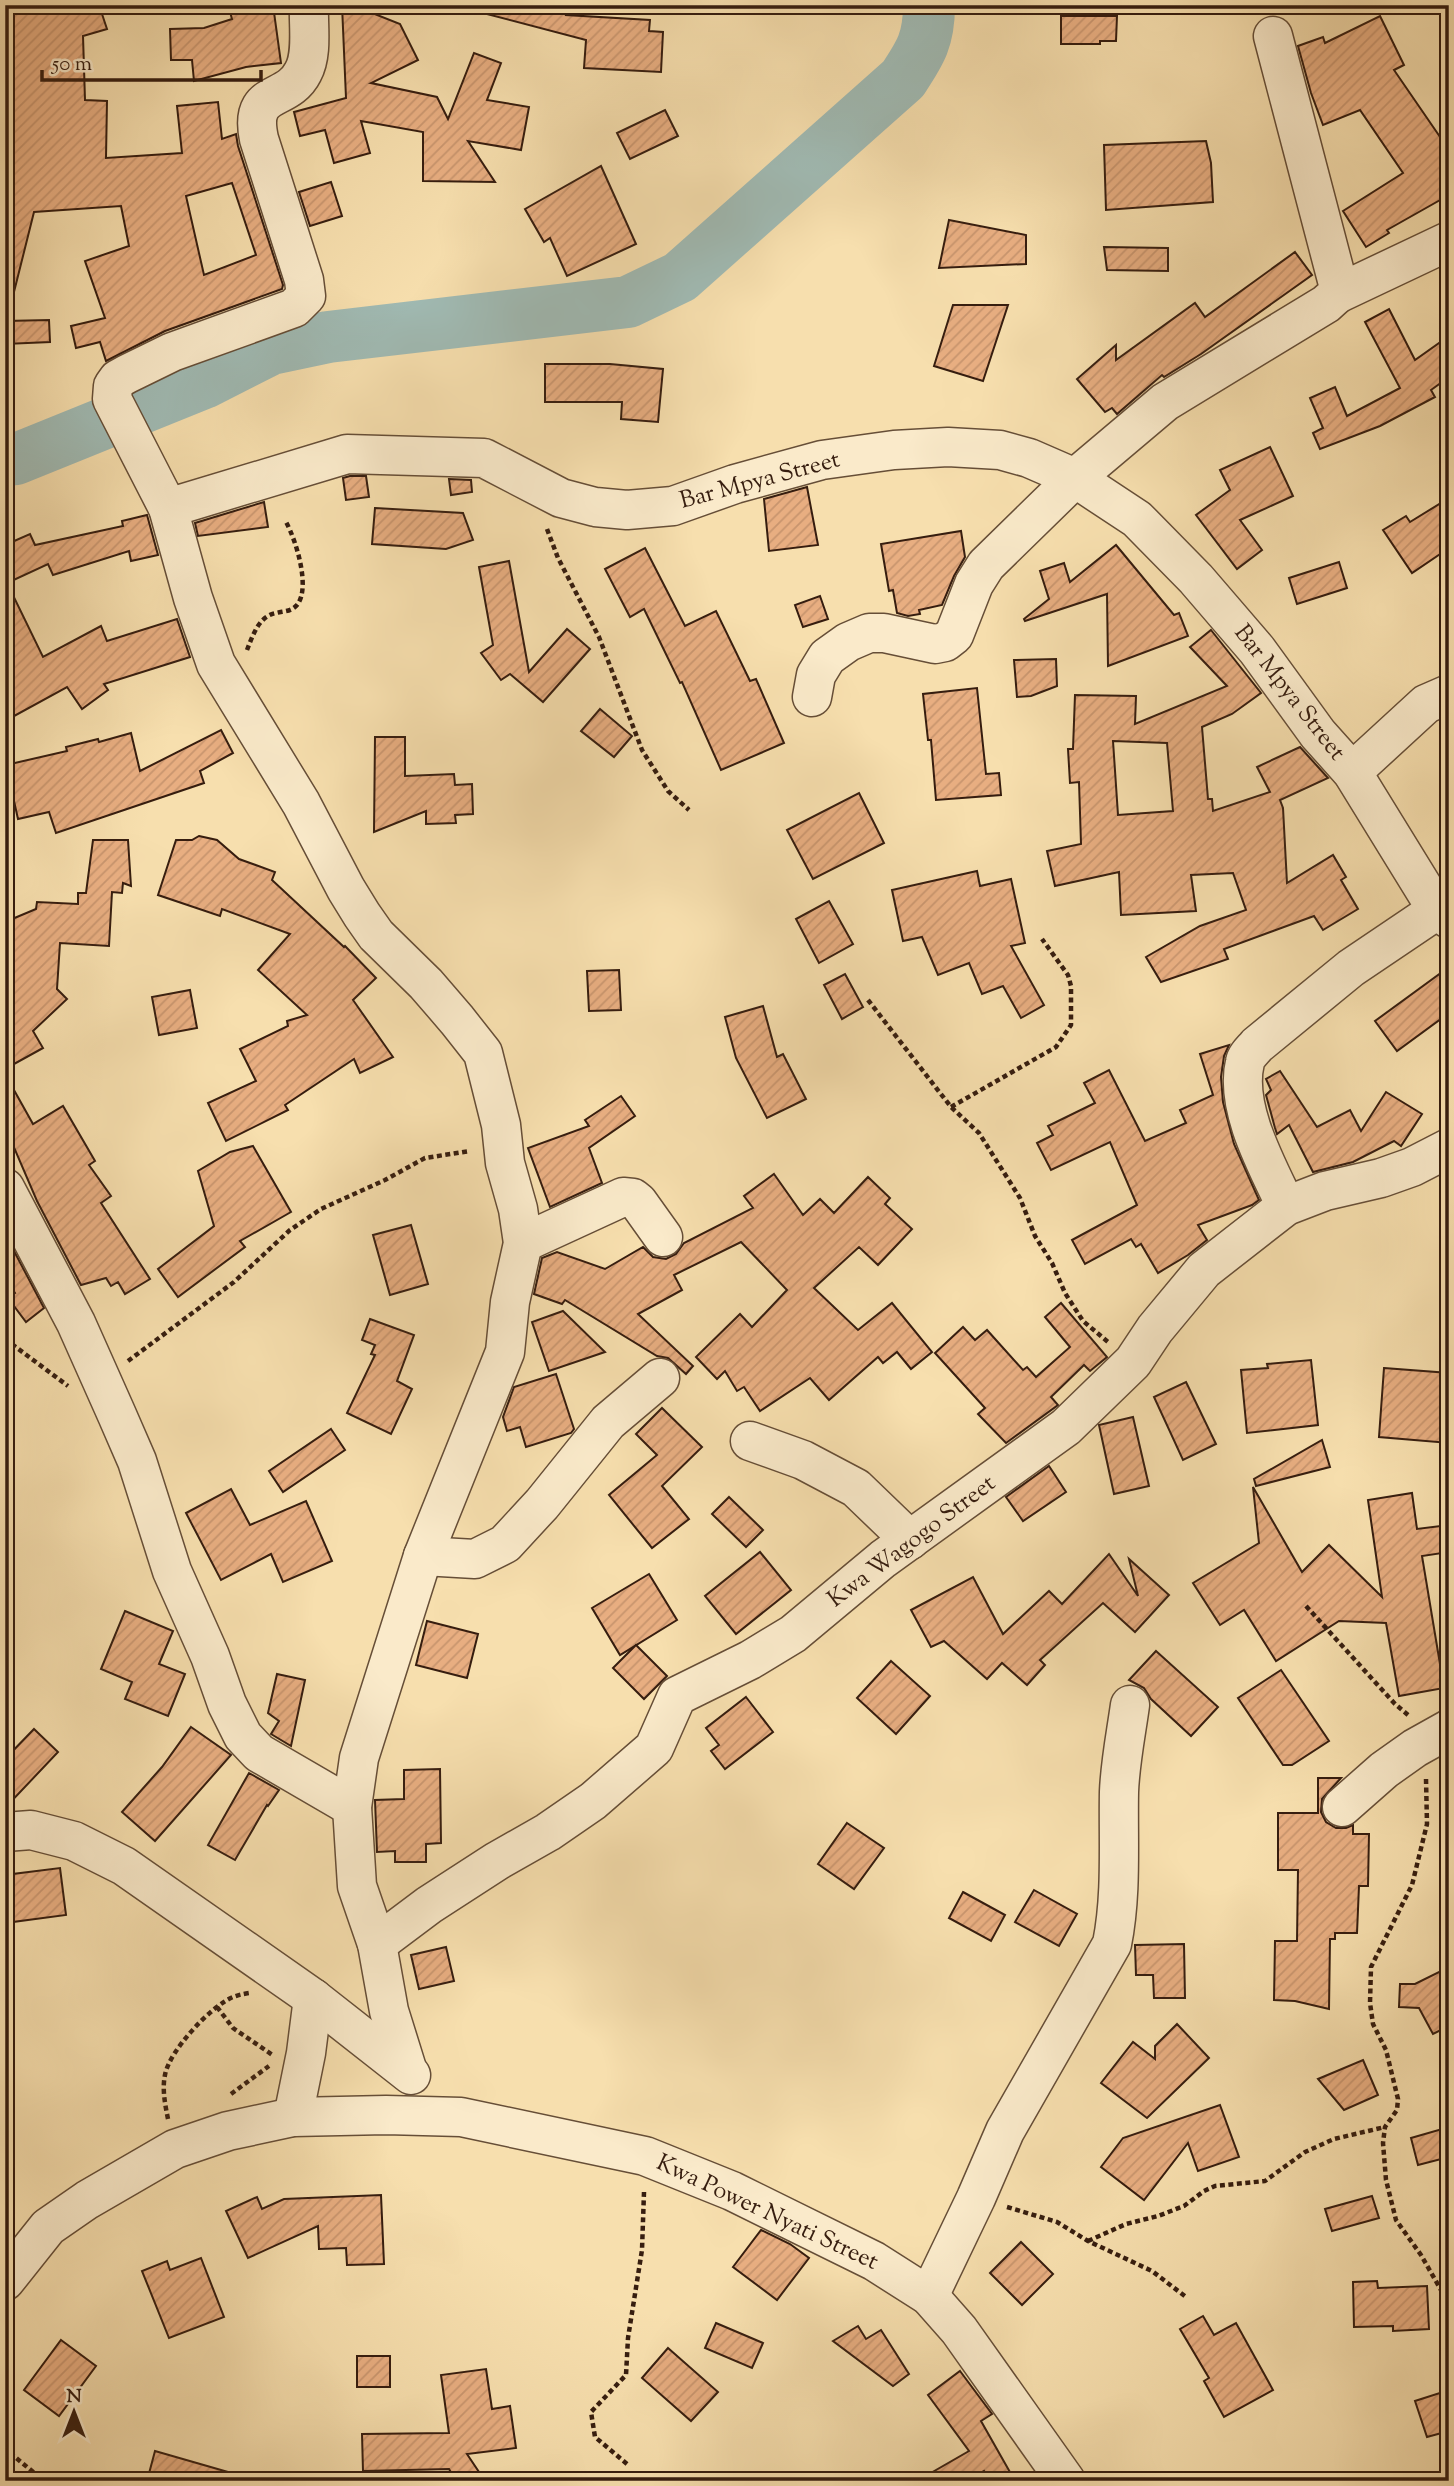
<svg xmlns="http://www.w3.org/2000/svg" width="1454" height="2486" font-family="'Sorts Mill Goudy',serif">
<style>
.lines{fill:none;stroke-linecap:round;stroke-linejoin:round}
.river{stroke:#a0bab3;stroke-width:52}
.building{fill:url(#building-hatch);stroke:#361d0f;stroke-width:2;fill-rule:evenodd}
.minor-casing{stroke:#664e37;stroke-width:41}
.path{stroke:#361d0f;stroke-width:4.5;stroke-dasharray:5 3.5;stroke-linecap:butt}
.minor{stroke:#faeaca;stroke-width:38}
.labels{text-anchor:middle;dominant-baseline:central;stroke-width:6;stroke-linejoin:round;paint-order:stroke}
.street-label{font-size:24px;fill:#361d0f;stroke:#faeaca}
</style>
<defs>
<pattern id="building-hatch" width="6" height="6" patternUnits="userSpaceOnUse" patternTransform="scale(1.75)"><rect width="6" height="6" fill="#e8ae81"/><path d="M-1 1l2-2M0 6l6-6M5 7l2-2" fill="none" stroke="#c8956e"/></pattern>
</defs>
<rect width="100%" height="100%" fill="#f7dfae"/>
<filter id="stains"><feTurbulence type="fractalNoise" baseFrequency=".00286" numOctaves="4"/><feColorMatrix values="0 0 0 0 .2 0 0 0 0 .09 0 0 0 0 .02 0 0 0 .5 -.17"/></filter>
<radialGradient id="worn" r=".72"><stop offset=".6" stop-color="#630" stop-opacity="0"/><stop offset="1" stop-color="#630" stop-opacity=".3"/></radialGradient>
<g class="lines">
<!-- river -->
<path class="river" d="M5,460L16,459L204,383L271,349L328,337L628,302L680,277L903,79C921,52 929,39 929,5"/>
</g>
<!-- building -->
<g class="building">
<path d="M5,5H99L107,29L83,36L85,100L107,101L106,158L182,153L177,106L218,102L222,139L236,134L238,146L283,285L282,289L165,331L106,361L100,342L76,348L71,326L105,318L85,261L129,246L121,206L34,212L14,292L5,291V84L10,85L14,45L5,18ZM232,183L256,255L204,275L186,196Z"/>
<polygon points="228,5 273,5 281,63 246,67 194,81 192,60 171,60 170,29 204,28 232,19"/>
<polygon points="342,5 352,5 400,24 418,60 371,83 437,97 448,119 474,53 501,63 487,100 529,107 521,150 468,141 495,182 423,181 423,132 361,121 370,153 334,163 325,130 300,136 294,112 346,98"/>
<polygon points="484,5 569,5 566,15 650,20 649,31 663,32 661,72 584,68 586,40 483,13"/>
<polygon points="1061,16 1117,16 1116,41 1100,41 1100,44 1061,44"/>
<polygon points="1380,16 1404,65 1394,70 1449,150 1449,195 1387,230 1389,233 1366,247 1343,211 1403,173 1360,110 1323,125 1311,93 1298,46 1323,37 1325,43"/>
<polygon points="665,110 678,136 630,159 617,133"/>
<polygon points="1206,141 1211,163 1213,202 1106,210 1104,145"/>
<polygon points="601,166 636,244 567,276 550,238 544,242 525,209"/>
<polygon points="331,182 342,216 310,226 299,192"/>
<polygon points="949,220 1026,235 1026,264 939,268"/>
<polygon points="1104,247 1168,248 1168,271 1107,270"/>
<polygon points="1295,252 1312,275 1201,354 1164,377 1162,375 1117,414 1112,408 1105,412 1077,379 1116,345 1116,360 1195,303 1205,317"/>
<polygon points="953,305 1008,305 983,381 934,366"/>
<polygon points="1389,309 1415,360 1449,336 1449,377 1431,390 1435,397 1380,426 1320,449 1313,433 1323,428 1310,398 1335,387 1347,416 1400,388 1365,322"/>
<polygon points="49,320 50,342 5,344 5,321"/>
<polygon points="545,364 610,364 663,369 658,422 621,419 622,402 545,402"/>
<polygon points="1270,447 1293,496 1240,520 1262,550 1237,569 1196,515 1230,490 1220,470"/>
<polygon points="350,476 366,476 369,497 346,500 343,478"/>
<polygon points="449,479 471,480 472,492 451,495"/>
<polygon points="807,487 818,545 769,551 764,499"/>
<polygon points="1449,498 1449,548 1412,573 1383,530 1406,516 1410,522"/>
<polygon points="264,502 268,527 198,536 195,523"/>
<polygon points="375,508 463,513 473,540 446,549 372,544"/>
<polygon points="147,515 158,555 131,561 129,551 53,575 48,564 7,583 43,657 101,626 107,641 177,619 190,657 104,684 108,690 82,709 67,687 5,721 5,545 30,534 35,545 123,526 122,521"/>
<polygon points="961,531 965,557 954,576 942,605 919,610 920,614 908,616 897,613 893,590 889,591 881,544"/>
<polygon points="1116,545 1174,615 1179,613 1188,636 1108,666 1107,594 1025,621 1024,619 1049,599 1040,571 1064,563 1070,582"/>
<polygon points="645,548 685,626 716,611 750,681 756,679 784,743 721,770 682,682 680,683 644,609 630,617 605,569"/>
<polygon points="509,561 529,672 567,629 590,649 543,702 510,674 501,680 481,653 493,645 479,567"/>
<polygon points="1339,562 1347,588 1297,604 1289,578"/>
<polygon points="820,596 828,619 803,627 795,605"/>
<path d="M1211,630L1261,693L1232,714L1202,727L1208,799H1212L1213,811L1270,792L1257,767L1300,747L1328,778L1280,800L1283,808L1287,883L1333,855L1346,877L1341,880L1358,909L1323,930L1314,916L1224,949L1228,959L1161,982L1146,957L1200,926L1246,910L1233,873L1191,875L1196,911L1121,915L1119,872L1055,886L1047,851L1081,844L1079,782L1070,783L1068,749H1073L1075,695L1136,696L1135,724L1227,686L1190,647ZM1113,741L1167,743L1173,811L1118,815Z"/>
<polygon points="1056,659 1057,686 1031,696 1017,697 1014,660"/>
<polygon points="977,688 986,774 999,773 1001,795 936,800 931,740 928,740 923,694"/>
<polygon points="600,709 632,736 614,757 581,731"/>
<polygon points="221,730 233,753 200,771 204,783 56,833 49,812 18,819 6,765 67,751 66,747 98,739 99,742 131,733 140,771"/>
<polygon points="375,737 405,737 405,776 454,774 455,785 472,784 473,814 455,815 456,823 426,824 426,811 374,832"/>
<polygon points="859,793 884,843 813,879 787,830"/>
<polygon points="199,836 217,840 239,859 275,872 272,880 344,947 345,946 376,978 353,1000 393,1057 360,1073 354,1059 285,1105 288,1110 226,1141 208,1103 256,1081 240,1049 288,1026 287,1021 307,1015 258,970 290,934 222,909 220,916 158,895 176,840 192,840"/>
<polygon points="93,840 128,840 131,886 123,883 122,893 112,892 109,946 60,943 57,989 67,999 33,1031 43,1048 5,1069 5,922 36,909 37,902 78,904 78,893 86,893"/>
<polygon points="977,871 980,886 1011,879 1025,943 1011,946 1044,1005 1021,1018 1003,986 982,994 969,963 938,975 922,937 903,941 892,890"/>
<polygon points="829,901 853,944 819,963 796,919"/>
<polygon points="1449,967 1449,1013 1397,1051 1375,1021"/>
<polygon points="619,970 621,1010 589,1011 587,971"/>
<polygon points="845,974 863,1007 842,1019 824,985"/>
<polygon points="190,990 197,1028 159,1035 152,997"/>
<polygon points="763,1006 777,1057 783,1054 806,1099 767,1118 736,1058 725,1017"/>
<polygon points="1229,1045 1224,1056 1221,1077 1223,1102 1234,1144 1259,1200 1252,1205 1198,1225 1207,1240 1188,1255 1158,1273 1141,1244 1136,1247 1131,1239 1085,1264 1072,1240 1137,1205 1110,1142 1051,1170 1037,1143 1053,1135 1048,1126 1095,1103 1084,1083 1109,1070 1145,1141 1186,1123 1180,1110 1213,1095 1200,1054"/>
<polygon points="1280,1071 1317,1127 1350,1110 1361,1131 1386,1092 1422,1114 1401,1146 1394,1141 1353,1162 1313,1172 1289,1125 1277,1134 1275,1128 1266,1095 1271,1090 1266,1079"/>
<polygon points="5,1074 33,1124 63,1106 95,1161 89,1165 111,1196 101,1203 150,1279 125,1294 118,1282 111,1286 106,1278 81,1285 37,1201 13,1145 5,1149"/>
<polygon points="621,1096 635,1116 589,1148 602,1183 550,1207 528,1148 589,1126 585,1120"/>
<polygon points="253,1146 291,1212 240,1241 245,1247 178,1297 158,1269 214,1226 198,1171 230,1152"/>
<polygon points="774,1174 803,1215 820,1199 834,1213 868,1177 890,1198 885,1204 912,1229 878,1265 859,1247 814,1288 858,1330 892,1303 932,1352 911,1369 897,1352 883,1363 878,1357 829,1400 810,1378 760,1411 744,1387 737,1391 725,1371 717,1379 696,1357 740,1314 752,1327 787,1290 741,1242 674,1275 682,1290 638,1314 693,1366 686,1374 668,1358 657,1356 565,1300 562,1304 534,1294 542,1258 557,1252 605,1269 643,1247 653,1257 666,1259 676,1254 684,1243 753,1208 744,1196"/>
<polygon points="411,1225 428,1284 390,1295 373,1235"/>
<polygon points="14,1251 44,1308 26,1322 8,1298 15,1293 5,1278 5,1257"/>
<polygon points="1061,1303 1107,1357 1090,1371 1084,1365 1051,1397 1058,1405 1006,1443 978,1414 985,1408 935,1353 963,1327 975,1340 987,1330 1023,1370 1027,1367 1036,1377 1070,1347 1045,1317"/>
<polygon points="563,1311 605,1352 549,1371 532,1322"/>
<polygon points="370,1319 414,1335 397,1381 412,1389 391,1434 347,1413 375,1355 371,1354 375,1345 362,1340"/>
<polygon points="1311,1360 1318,1425 1247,1433 1241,1370 1268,1368 1267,1364"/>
<polygon points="1384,1368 1449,1373 1449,1443 1379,1437"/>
<polygon points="556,1374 574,1429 571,1433 526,1447 520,1427 507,1431 503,1417 514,1387"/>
<polygon points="1186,1382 1216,1444 1183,1460 1154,1397"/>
<polygon points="662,1408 702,1447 662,1486 689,1519 652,1548 609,1495 657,1455 636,1434"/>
<polygon points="1133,1417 1149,1486 1114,1494 1099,1425"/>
<polygon points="331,1429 345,1450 283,1492 269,1471"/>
<polygon points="1322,1440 1330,1467 1256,1486 1254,1479"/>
<polygon points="1049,1466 1066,1492 1023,1521 1006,1497"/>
<polygon points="1253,1487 1302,1572 1329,1545 1382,1597 1368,1500 1412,1493 1417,1529 1449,1525 1449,1552 1422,1556 1444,1688 1399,1696 1386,1623 1339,1621 1276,1661 1244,1610 1220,1625 1193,1583 1259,1543"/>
<polygon points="231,1489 250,1525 306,1501 332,1561 283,1582 271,1554 221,1580 186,1513"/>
<polygon points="729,1497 763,1530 746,1547 712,1514"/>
<polygon points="760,1552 791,1590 736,1634 705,1596"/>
<polygon points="1109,1554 1138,1596 1129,1559 1169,1595 1135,1632 1103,1603 1040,1660 1045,1665 1027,1685 1002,1663 987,1679 944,1641 931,1647 911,1610 973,1577 1003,1634 1049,1591 1062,1604"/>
<polygon points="649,1574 677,1620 620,1655 592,1608"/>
<polygon points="125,1611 173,1631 159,1664 185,1674 168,1716 125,1699 132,1682 101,1669"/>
<polygon points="427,1621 478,1634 467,1678 416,1665"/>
<polygon points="636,1645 667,1676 644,1699 613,1668"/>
<polygon points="1156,1651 1218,1707 1191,1736 1151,1699 1144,1688 1129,1680"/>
<polygon points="891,1661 930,1696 896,1734 857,1698"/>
<polygon points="1281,1670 1329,1741 1292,1765 1283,1765 1238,1698"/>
<polygon points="277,1674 305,1680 291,1746 271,1734 279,1721 268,1713"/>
<polygon points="746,1697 773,1732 725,1769 711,1751 719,1745 706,1728"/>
<polygon points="191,1727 231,1755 155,1841 122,1812 162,1767"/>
<polygon points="34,1729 58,1752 5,1808 5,1759"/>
<polygon points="440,1769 441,1843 426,1844 426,1862 395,1862 395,1851 377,1852 375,1800 404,1799 404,1770"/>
<polygon points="249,1773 279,1790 268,1806 267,1805 235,1860 208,1845"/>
<polygon points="1318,1778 1341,1778 1322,1799 1321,1812 1326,1822 1336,1828 1346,1828 1353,1825 1353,1834 1369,1834 1368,1886 1359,1886 1357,1933 1335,1933 1335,1939 1330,1939 1329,2009 1295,2001 1274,2000 1275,1941 1297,1941 1298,1870 1278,1870 1278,1813 1318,1813"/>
<polygon points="847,1823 884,1848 854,1889 818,1864"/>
<polygon points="60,1868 66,1915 5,1923 5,1875"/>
<polygon points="1034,1890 1077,1914 1059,1946 1015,1922"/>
<polygon points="963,1892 1005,1915 991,1941 949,1918"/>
<polygon points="1184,1944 1185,1998 1154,1998 1153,1975 1136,1975 1135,1945"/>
<polygon points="446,1947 454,1981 419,1989 411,1955"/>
<polygon points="1449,1967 1449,2026 1433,2034 1419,2008 1399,2007 1400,1984 1415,1984"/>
<polygon points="1177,2024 1209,2058 1147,2118 1101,2083 1133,2042 1155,2059 1155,2046"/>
<polygon points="1363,2060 1378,2095 1344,2110 1318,2079"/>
<polygon points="1220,2105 1239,2157 1198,2171 1188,2143 1144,2200 1101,2167 1123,2138"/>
<polygon points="1449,2127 1449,2157 1418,2165 1411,2138"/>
<polygon points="381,2195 384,2264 347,2265 346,2248 319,2249 318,2226 248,2258 226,2211 257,2197 262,2209 284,2199"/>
<polygon points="1372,2196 1379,2218 1332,2231 1325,2209"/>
<polygon points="761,2230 790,2244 809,2258 777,2300 733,2267"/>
<polygon points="1021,2242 1053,2274 1022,2305 990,2273"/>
<polygon points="201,2258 224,2317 169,2338 142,2271 167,2261 170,2270"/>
<polygon points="1377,2281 1378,2288 1427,2286 1429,2329 1393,2331 1393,2326 1354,2327 1353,2282"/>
<polygon points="1203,2316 1214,2335 1236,2323 1273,2390 1224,2417 1204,2381 1209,2378 1180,2329"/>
<polygon points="716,2323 763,2343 752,2368 705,2348"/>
<polygon points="858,2326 866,2339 881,2330 909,2374 893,2386 833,2341"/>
<polygon points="61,2340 96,2366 59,2416 24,2390"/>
<polygon points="668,2348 718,2392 691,2421 642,2378"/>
<rect x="357" y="2356" width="33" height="31"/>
<polygon points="486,2369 492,2409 510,2406 516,2448 467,2454 485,2481 456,2481 449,2469 363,2471 362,2434 449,2433 441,2375"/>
<polygon points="960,2371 992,2414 981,2421 1015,2481 989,2481 984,2471 967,2481 917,2481 969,2451 928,2395"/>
<polygon points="1449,2390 1449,2431 1427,2437 1415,2401"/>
<polygon points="155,2451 235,2474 234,2481 147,2481"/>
</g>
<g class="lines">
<!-- minor casing -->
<g class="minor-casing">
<g id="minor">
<path d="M309,5C308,25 313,54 303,72C287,104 248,87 259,139L304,280L306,296L294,308L172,352L127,374L118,379L113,386L112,399L168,508L193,598L216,664L301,803L346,889L362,915L376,935L426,984L457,1020L483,1053L501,1125L505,1163L518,1209L523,1243L510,1302L505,1352L423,1556L359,1758L352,1807L357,1886L377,1944L389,2011L408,2072"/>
<polyline points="1337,294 1449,241"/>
<polyline points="168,508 347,454 484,458 561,498 595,507 627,510 673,506 735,484 822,460 894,450 948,447 1000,450 1029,458 1075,478 1137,519 1196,579 1257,650 1318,734 1352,772 1437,910 1449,919"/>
<polyline points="812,697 816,675 827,657 848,642 869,633 884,633 935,644 945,642 954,635 974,584 986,565 1075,478 1165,402 1326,304 1337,294 1338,284 1273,36"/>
<polyline points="1352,772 1426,704 1449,694"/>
<polyline points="5,1188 76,1323 117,1415 137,1461 172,1571 210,1656 227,1704 243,1736 259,1753 352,1807"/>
<path d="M1286,1206C1267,1166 1234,1107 1245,1062C1246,1056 1253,1050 1257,1045L1351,968L1437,910"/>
<polyline points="523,1243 623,1197 633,1198 638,1202 663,1237"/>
<polyline points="750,1441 803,1460 856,1488 910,1540"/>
<polyline points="423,1556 475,1559 505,1544 542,1504 608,1422 660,1378"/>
<polyline points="1342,1807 1384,1770 1415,1748 1449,1729"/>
<polyline points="5,1832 31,1830 74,1841 124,1866 313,1998 411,2075"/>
<polyline points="377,1944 429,1905 497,1861 548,1832 593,1801 654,1748 677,1696 750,1660 793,1634 883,1559 1066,1427 1133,1362 1155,1329 1204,1270 1286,1206 1325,1191 1381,1178 1412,1167 1449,1148"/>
<polyline points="293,2117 306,2053 313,1998"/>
<polyline points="5,2281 48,2227 87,2200 175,2149 228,2131 293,2117 386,2115 461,2117 645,2156 732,2191 874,2261 929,2296 959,2330 1066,2481"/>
<path d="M929,2296L976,2198L1005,2131L1112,1944C1122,1894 1118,1842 1119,1792C1120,1763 1126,1734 1130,1705"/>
</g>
</g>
<!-- path -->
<g class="path">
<polyline points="547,529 558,558 599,637 642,750 668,791 689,810"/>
<path d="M247,650C253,635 259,616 276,613C283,611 291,612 297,605C311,588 296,540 286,522"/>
<polyline points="868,1000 951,1107 979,1133 1020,1198 1035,1236 1052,1263 1065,1293 1083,1321 1108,1342"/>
<polyline points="951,1107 1056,1047 1071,1025 1071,986 1068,975 1042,939"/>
<polyline points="5,1339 68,1386"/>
<polyline points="128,1361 234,1282 290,1230 321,1209 385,1180 425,1158 470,1151"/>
<polyline points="1306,1606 1395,1704 1408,1715"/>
<polyline points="1426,1779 1427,1824 1412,1885 1371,1967 1370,2003 1373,2024 1386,2050 1398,2099 1397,2110 1385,2127 1383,2143 1386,2180 1396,2220 1421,2255 1449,2304"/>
<polyline points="217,2007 233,2028 274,2056"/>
<polyline points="231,2094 269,2066"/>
<path d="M168,2119C165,2104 162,2089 165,2075C169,2051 211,2006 233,1997C238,1995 243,1994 249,1993"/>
<polyline points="1007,2207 1057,2222 1088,2241 1152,2271 1186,2297"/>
<polyline points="1088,2241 1126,2224 1158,2216 1184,2206 1204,2191 1215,2186 1265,2181 1305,2152 1334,2139 1385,2127"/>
<polyline points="5,2446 9,2452 44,2481"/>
<polyline points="627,2464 595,2437 591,2412 626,2375 628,2338 642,2250 644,2192"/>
</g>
<!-- minor -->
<use href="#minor" class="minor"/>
</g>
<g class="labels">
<!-- street labels -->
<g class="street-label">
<text transform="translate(760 481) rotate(-15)">Bar Mpya Street</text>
<text transform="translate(1289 693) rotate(52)">Bar Mpya Street</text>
<text transform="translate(912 1542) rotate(-37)">Kwa Wagogo Street</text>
<text transform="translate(767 2213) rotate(25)">Kwa Power Nyati Street</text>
</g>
</g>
<!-- margin -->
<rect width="1454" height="2486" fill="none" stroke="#f7dfae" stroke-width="28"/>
<rect x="7" y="7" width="1440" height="2472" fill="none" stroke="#361d0f" stroke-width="3.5"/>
<rect x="14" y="14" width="1426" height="2458" fill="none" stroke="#361d0f" stroke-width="2"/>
<!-- north arrow -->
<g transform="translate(74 2412)" stroke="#faeaca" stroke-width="5" paint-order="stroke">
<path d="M0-5L12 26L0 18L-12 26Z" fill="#361d0f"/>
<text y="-10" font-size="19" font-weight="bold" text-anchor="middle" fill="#361d0f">N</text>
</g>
<!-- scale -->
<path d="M42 70v10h219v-10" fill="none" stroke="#361d0f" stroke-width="3.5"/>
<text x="52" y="70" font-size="21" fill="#361d0f" stroke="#faeaca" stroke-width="5" paint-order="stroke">50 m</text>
<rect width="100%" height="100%" filter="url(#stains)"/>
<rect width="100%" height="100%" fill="url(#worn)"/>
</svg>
